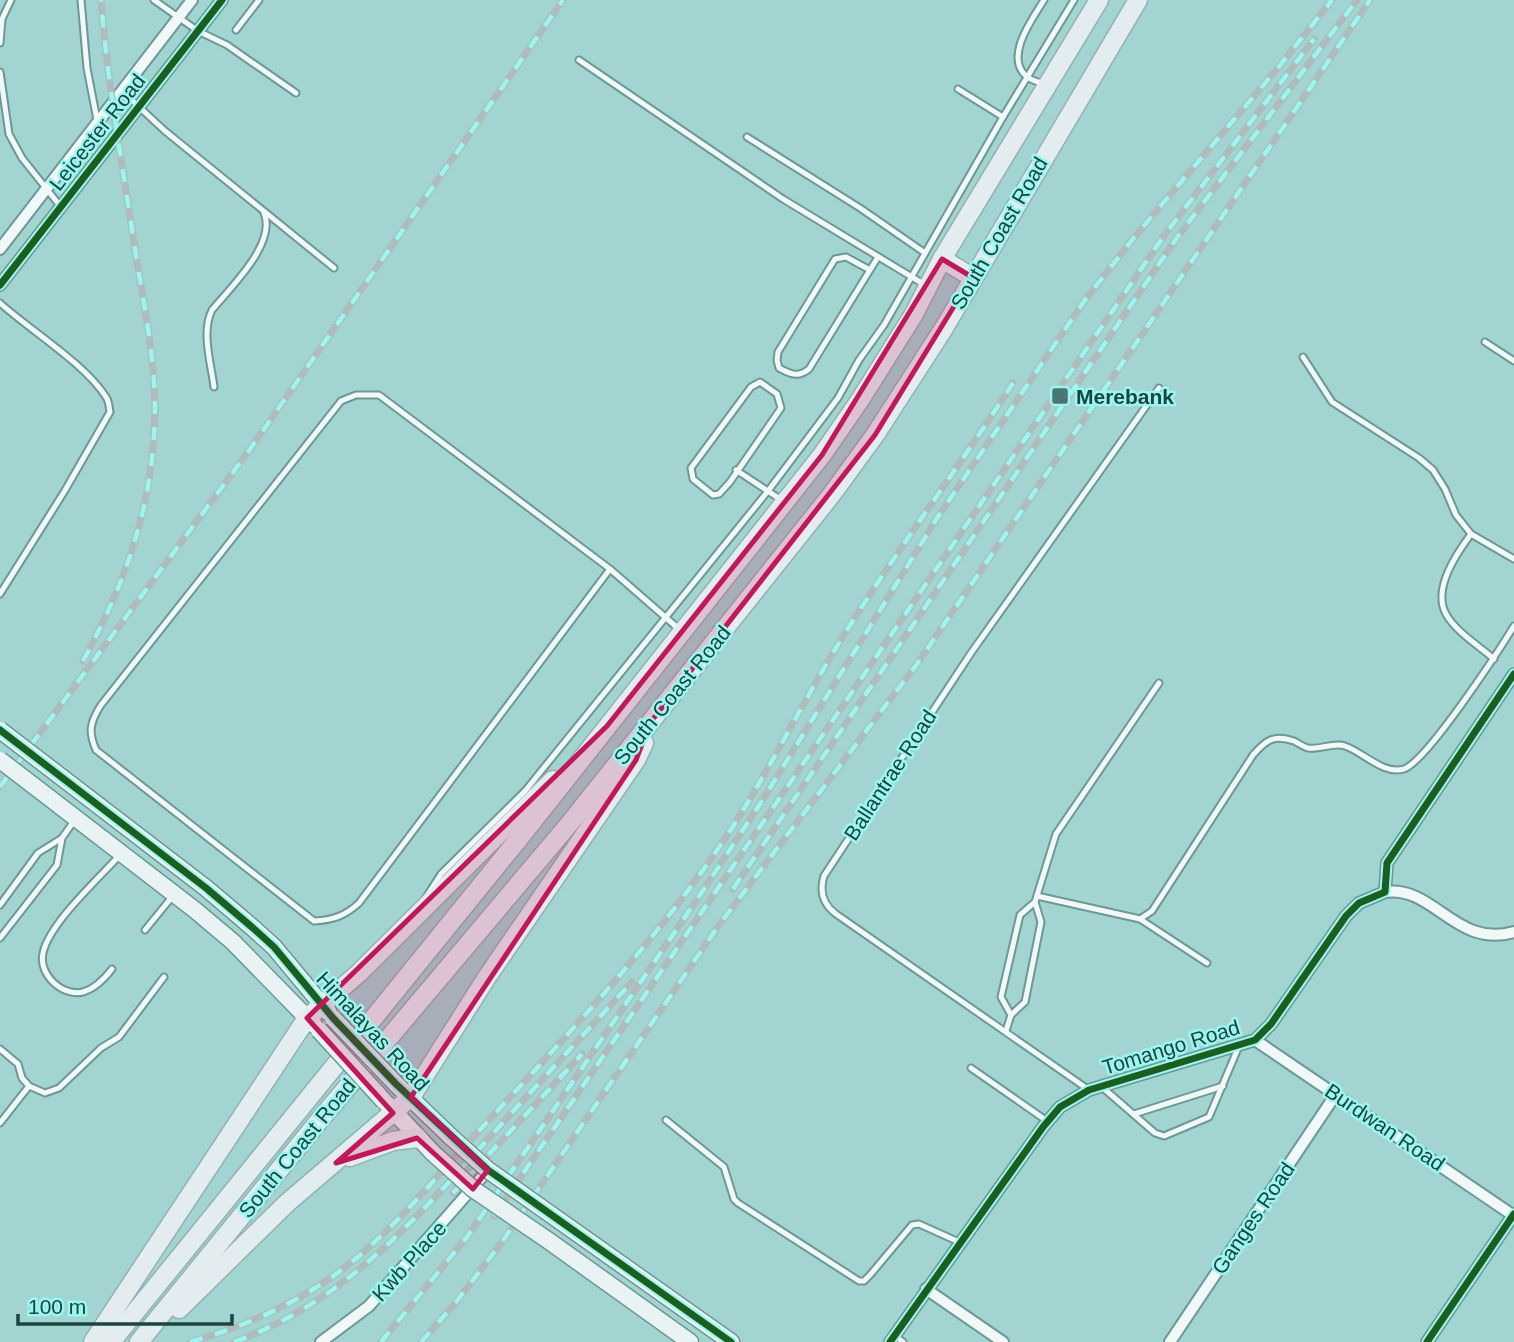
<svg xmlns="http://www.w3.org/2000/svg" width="1514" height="1342" font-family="Helvetica,sans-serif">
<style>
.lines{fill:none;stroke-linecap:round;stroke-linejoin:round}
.lane-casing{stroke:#6d9895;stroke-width:9}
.street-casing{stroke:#6d9895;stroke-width:14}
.secondary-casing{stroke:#6d9895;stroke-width:19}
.primary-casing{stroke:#93b1b5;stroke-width:21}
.lane{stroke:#f1f9f8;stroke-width:5}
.street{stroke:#f1f9f8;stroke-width:10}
.secondary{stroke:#eaf3f4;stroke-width:16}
.primary{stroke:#e3edf0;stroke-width:18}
.rail-casing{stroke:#afbcbc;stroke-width:7}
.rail{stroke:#9af7f0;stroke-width:4.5;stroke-dasharray:13;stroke-linecap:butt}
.secondary-bridge-casing{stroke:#6d9895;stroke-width:19;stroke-linecap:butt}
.secondary-bridge{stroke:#eaf3f4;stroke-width:16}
.cycleway-casing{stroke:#9af7f0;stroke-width:11}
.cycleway{stroke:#1b5e20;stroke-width:7}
.marked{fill:#c2185b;fill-opacity:0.2;stroke:#c2185b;stroke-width:5;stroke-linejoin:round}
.poi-dot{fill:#4b7673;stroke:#9af7f0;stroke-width:2.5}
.labels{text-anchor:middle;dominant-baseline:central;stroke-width:5;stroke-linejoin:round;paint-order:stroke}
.street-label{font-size:21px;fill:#1c4441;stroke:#9af7f0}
.poi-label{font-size:21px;font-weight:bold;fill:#1c4441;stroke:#9af7f0;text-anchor:start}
</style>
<rect width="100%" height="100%" fill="#a2d4d1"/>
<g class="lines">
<!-- lane casing -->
<g class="lane-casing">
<g id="lane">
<polyline points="81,0 87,68 97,120"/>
<polyline points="154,0 198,31 227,45 296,93"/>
<path d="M1044,0C1033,18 1005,55 1025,75C1029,80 1038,82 1044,84"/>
<polyline points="236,30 259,0"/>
<polyline points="0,43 2,19 11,0"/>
<polyline points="579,60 783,199 925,285"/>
<polyline points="0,72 9,134 22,158 61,207"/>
<polyline points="958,89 1003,117"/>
<polyline points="123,92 165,131 334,268"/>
<polyline points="747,137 860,208 925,253"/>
<path d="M870,270L846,257L835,259L778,352L777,360L779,368C790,374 798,378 809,369L878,257"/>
<path d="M0,303C31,331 84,363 106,397C109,401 109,407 110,412L64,492L0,594"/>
<polyline points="1485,342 1514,361"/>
<polyline points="1303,357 1332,402 1419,458 1433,470 1445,489 1456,515 1471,534 1514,559"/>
<polygon points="760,382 777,394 781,408 730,482 719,494 713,495 693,479 691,468 751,387"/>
<path d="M214,387C211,363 201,332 212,310C231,287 277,243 264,213"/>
<polyline points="736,470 783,501"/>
<path d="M1471,534C1457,553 1432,589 1446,614C1456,632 1478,645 1494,659"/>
<path d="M610,569L359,903C345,916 333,920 314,921L96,750C88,732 90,722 101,705L341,401L356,395H379L610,569L680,630"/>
<path d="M1037,896L1140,919L1152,911L1253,755C1266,740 1274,734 1294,741C1298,743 1304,747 1308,748C1320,750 1334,742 1345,746C1363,752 1383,775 1404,769C1427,761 1498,652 1514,626"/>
<polyline points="425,899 441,874 525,791 768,491 838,398 859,360 884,325 1003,117 1074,0"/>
<polyline points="0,905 38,853 62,838"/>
<polyline points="1140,919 1207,963"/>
<polyline points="145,930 172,897"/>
<polyline points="0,938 57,865 62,838 74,821"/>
<path d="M112,969C105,978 94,989 83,992C62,997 38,974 43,953C49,924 98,879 119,856"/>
<polyline points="1011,1015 1001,997 1020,915 1035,902"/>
<polyline points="1006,1031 1011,1015 1025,1002 1041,922 1035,902 1056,834 1159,683"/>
<polyline points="0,1049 18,1064 22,1078 29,1086 45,1093 59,1088 101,1048 119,1037 164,977"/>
<polyline points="971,1068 1047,1121"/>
<polyline points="1102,1087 1155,1133 1164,1136 1209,1117 1239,1046"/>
<path d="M1089,1090L836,914C823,904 819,892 824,876L971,653L1159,388"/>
<polyline points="1134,1114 1223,1086"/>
<polyline points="666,1120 724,1167 734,1199 738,1203 859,1281 864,1281 870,1275 912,1225 919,1224 959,1242"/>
<polyline points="0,1123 29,1086"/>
<polyline points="894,1335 903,1342"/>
</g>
</g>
<!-- street casing -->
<g class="street-casing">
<g id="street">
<polyline points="0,249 192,0"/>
<polyline points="0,285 222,0"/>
<path d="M1385,892C1434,885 1456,949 1514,932"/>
<polyline points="1255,1040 1514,1216"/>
<polyline points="926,1289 1003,1342"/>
<polyline points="321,1342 369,1306 488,1170"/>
<polyline points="890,1342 1043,1127 1060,1107 1089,1090 1255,1040 1271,1024 1346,916 1359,903 1385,892 1387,863 1514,674"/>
<polyline points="1170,1342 1336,1094"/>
<polyline points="1427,1342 1514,1214"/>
</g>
</g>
<!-- secondary casing -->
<g class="secondary-casing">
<g id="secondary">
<polyline points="73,786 206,888 253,928 274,947 329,1013"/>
<polyline points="60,806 195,910 233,942 314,1025"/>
<polyline points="396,1084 451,1137"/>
<polyline points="387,1104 433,1153"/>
<polyline points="560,1221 731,1342"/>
<polyline points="549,1241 690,1342"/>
</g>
</g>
<!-- primary casing -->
<g class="primary-casing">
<g id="primary">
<polyline points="942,259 972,277"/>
<polyline points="350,1157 393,1141 417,1138"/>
<polyline points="179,1309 287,1203 411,1097 487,977 636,760 644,743"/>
<polyline points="93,1342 307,1018 359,973 553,780"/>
<polyline points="111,1342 521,836 822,455 860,400 914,314 942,259 1099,0"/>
<polyline points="139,1342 323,1116 570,823 832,494 875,435 944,328 1138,0"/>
</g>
</g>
<!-- lane -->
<use href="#lane" class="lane"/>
<!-- street -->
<use href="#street" class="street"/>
<!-- secondary -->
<use href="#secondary" class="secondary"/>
<!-- primary -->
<use href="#primary" class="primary"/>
<!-- rail casing -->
<g class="rail-casing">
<g id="rail">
<path d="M83,661C127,580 154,503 155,410C155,361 145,310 137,262C124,175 108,88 101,0"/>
<polyline points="0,787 248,452 563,0"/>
<polyline points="733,889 1176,239 1357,0"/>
<polyline points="453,1193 582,1054"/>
<polyline points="494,1216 1163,237 1314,39"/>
<path d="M190,1342C242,1327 292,1306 336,1274C390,1235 432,1181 477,1133C569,1033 664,934 737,820C776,758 808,692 847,630C900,546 959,467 1013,383"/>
<path d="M234,1342C344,1302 412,1223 488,1139C536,1086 584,1034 632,982"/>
<polyline points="381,1342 467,1237 704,889 760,804 939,515 1085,300 1136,235 1277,69 1332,0"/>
<polyline points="421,1342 453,1306 502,1242 719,925 917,664 1370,0"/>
</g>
</g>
<!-- rail -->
<use href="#rail" class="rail"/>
<!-- secondary-bridge casing -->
<g class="secondary-bridge-casing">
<g id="secondary-bridge">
<polyline points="0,730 73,786"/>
<polyline points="0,760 60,806"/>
<polyline points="333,1018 396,1084"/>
<polyline points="319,1030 384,1101"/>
<polyline points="451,1137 488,1170 560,1221"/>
<polyline points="433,1153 473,1189 549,1241"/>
</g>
</g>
<!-- secondary-bridge -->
<use href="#secondary-bridge" class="secondary-bridge"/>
<!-- cycleway casing -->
<g class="cycleway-casing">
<g id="cycleway">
<polyline points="0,285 222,0"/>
<polyline points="0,730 206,888 253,928 274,947 333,1018 396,1084 488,1170 731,1342"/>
<polyline points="890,1342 1043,1127 1060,1107 1089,1090 1255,1040 1271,1024 1346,916 1359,903 1385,892 1387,863 1514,674"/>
<polyline points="1427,1342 1514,1214"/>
</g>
</g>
<!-- cycleway -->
<use href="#cycleway" class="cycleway"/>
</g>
<!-- marked area -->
<path class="marked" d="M942,259L972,277L875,435L650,723L636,760L411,1097L488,1170L473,1189L417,1138L336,1163L393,1113L307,1018L607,726L822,455Z"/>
<!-- markers -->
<rect class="poi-dot" x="1051" y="387" width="18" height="18" rx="3.5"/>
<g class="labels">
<!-- street labels -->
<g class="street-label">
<text transform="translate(97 132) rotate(-52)">Leicester Road</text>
<text transform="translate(999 233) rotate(-60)">South Coast Road</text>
<text transform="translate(672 695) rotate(-51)">South Coast Road</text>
<text transform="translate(890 775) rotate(-57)">Ballantrae Road</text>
<text transform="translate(373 1031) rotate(47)">Himalayas Road</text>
<text transform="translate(1171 1047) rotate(-17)">Tomango Road</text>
<text transform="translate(1385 1127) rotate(34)">Burdwan Road</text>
<text transform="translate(297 1148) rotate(-51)">South Coast Road</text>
<text transform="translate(1253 1218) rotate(-56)">Ganges Road</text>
<text transform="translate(409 1261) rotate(-48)">Kwb Place</text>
</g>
<!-- poi labels -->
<g class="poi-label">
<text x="1076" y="396">Merebank</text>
</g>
</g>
<!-- scale -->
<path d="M18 1314v10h214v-10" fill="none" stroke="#1c4441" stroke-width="3.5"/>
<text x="28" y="1314" font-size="21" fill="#1c4441" stroke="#9af7f0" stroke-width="5" paint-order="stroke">100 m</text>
</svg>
